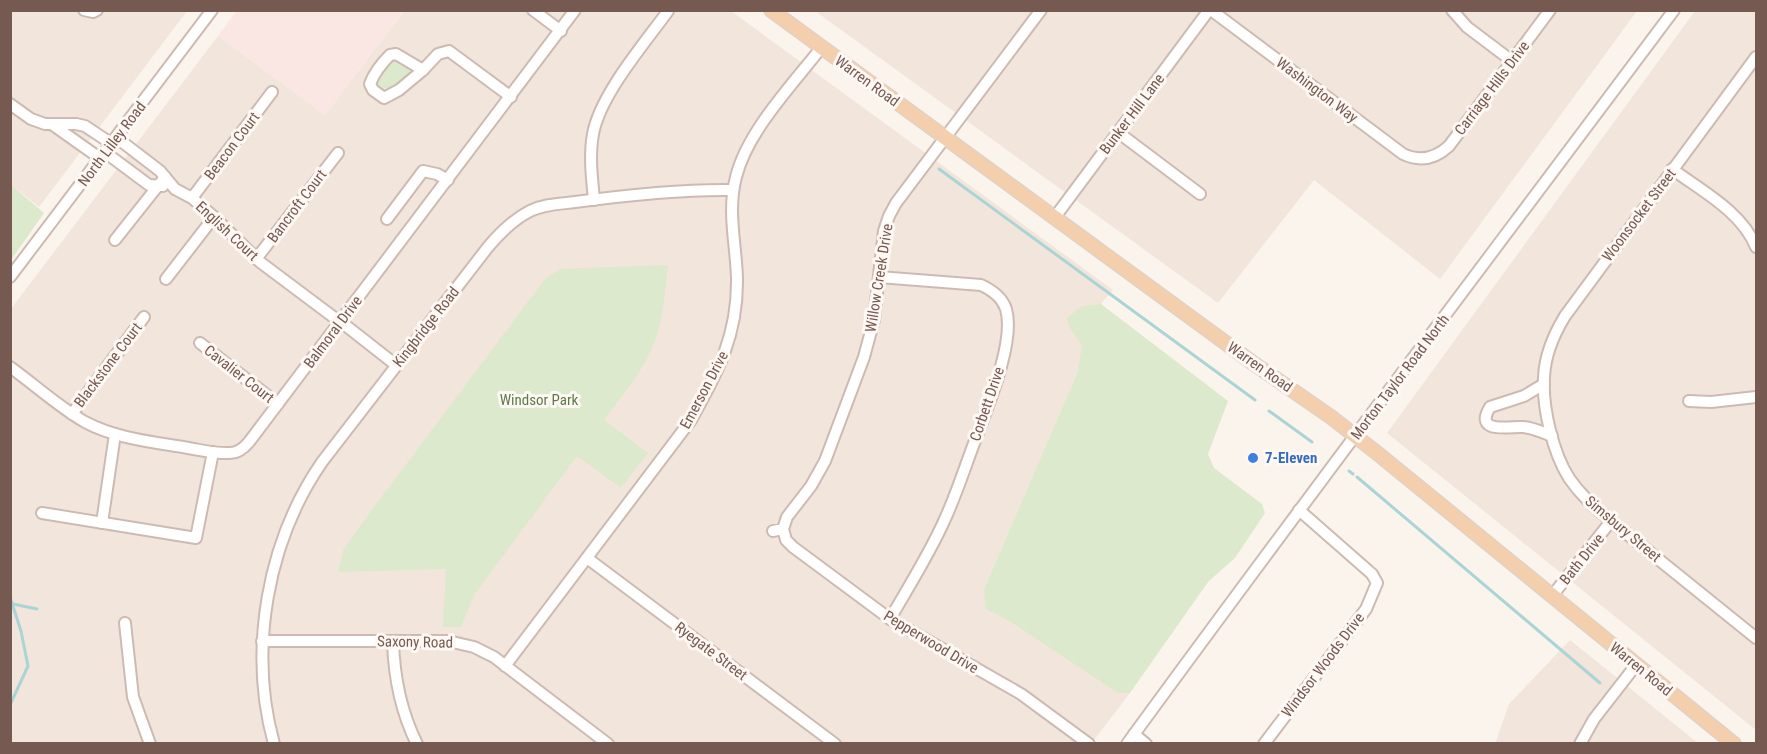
<svg xmlns="http://www.w3.org/2000/svg" width="1767" height="754" font-family="'Roboto Condensed',sans-serif">
<style>
.residential{fill:#f2e5dc}
.commercial{fill:#fae6e2}
.green{fill:#dce9cc}
.lines{fill:none;stroke-linecap:round;stroke-linejoin:round}
.stream{stroke:#aad4d5;stroke-width:3}
.minor-casing{stroke:#cdbbb3;stroke-width:14}
.major-casing{stroke:#d9d1ce;stroke-width:16}
.minor{stroke:#fff;stroke-width:10}
.major{stroke:#f3cfad;stroke-width:14}
.shop-dot{fill:#3f7fe0;stroke:#fef8f4;stroke-width:2}
.labels{text-anchor:middle;dominant-baseline:central;stroke-width:6;stroke-linejoin:round;paint-order:stroke}
.street-label{font-size:15px;fill:#765951;stroke:#fef8f4}
.park-label{font-size:15px;fill:#5f7a4a;stroke:#fef8f4}
.shop-label{font-size:15px;font-weight:bold;fill:#366cbe;stroke:#fef8f4;text-anchor:start}
</style>
<rect width="100%" height="100%" fill="#fbf4ed"/>
<!-- residential -->
<g class="residential">
<polygon points="10,11 187,11 39,207 11,185"/>
<polygon points="404,11 731,11 1113,290 1101,304 1078,371 984,589 1130,693 1091,744 11,743 10,310 218,36 325,115"/>
<polygon points="815,11 1637,11 1440,279 1314,180 1218,303"/>
<polygon points="1695,11 1756,11 1756,730 1387,433"/>
<polygon points="1570,640 1698,743 1495,744 1509,704"/>
</g>
<!-- commercial -->
<polygon class="commercial" points="237,10 404,10 404,11 325,115 218,36"/>
<!-- green -->
<g class="green">
<path d="M395,58L409,66L411,69L410,76L389,88H379C372,78 385,62 395,58Z"/>
<polygon points="11,185 44,213 11,260"/>
<path d="M668,265C665,289 664,315 656,338C645,369 623,394 604,420L648,453L621,488L577,456L474,595L461,627H443L446,569L338,572L343,551L360,526L545,279L560,269Z"/>
<polygon points="1101,304 1228,401 1208,454 1214,468 1262,504 1265,513 1235,558 1208,582 1130,693 1118,693 1008,620 986,609 984,589 1078,371 1082,345 1070,328 1067,318 1082,306"/>
</g>
<g class="lines">
<!-- stream -->
<g class="stream">
<polyline points="939,169 1255,400"/>
<polyline points="1269,411 1312,442"/>
<polyline points="1349,471 1353,474"/>
<polyline points="1357,477 1600,683"/>
<polyline points="10,597 21,631 28,666 10,705"/>
<polyline points="13,604 37,609"/>
</g>
<!-- minor casing -->
<g class="minor-casing">
<g id="minor">
<polyline points="84,10 93,12 97,10"/>
<polyline points="533,10 561,31"/>
<path d="M1211,10L1403,154C1420,162 1435,159 1449,146L1550,10"/>
<polyline points="1452,10 1467,27 1512,61"/>
<path d="M396,54L423,70L399,90L384,98L373,90L370,84C374,73 382,63 390,55Z"/>
<path d="M1756,57L1565,316C1554,334 1545,355 1544,377C1542,407 1553,453 1569,478C1581,496 1596,508 1611,521L1756,638"/>
<polyline points="423,70 438,54 449,51 511,97"/>
<polyline points="10,104 31,119 45,124 76,124 85,126 112,144"/>
<polyline points="53,125 101,159"/>
<polyline points="1119,133 1200,194"/>
<polyline points="117,138 160,171 175,189 192,198 214,217 260,262 340,322"/>
<polyline points="106,153 149,185 163,186"/>
<path d="M1672,169C1702,191 1742,212 1756,247"/>
<polyline points="192,198 272,92"/>
<path d="M594,200C592,178 589,156 593,134C600,95 644,44 668,11"/>
<polyline points="1055,217 1209,10"/>
<polyline points="387,219 423,171 437,174 448,180"/>
<polyline points="115,240 165,177"/>
<polyline points="256,259 338,153"/>
<polyline points="10,277 212,10"/>
<path d="M879,277L981,285C992,290 1002,297 1006,309C1016,343 985,413 973,446C964,470 956,495 945,519C930,553 909,586 890,619"/>
<polyline points="166,279 214,217"/>
<polyline points="345,325 396,365"/>
<polyline points="200,343 278,404"/>
<path d="M10,367C35,385 59,407 85,422C117,439 154,442 188,448C201,450 216,454 230,453C238,453 244,448 249,442L575,10"/>
<path d="M1544,384L1524,396L1490,407C1473,435 1511,426 1523,427C1534,428 1542,432 1552,436"/>
<polyline points="1689,401 1711,402 1756,397"/>
<polyline points="72,414 144,317"/>
<polyline points="42,513 196,538 213,452"/>
<polyline points="102,523 115,434"/>
<polyline points="783,529 786,540 793,547 890,619 1021,694 1089,744"/>
<polyline points="773,531 783,529 787,517 811,486 825,461 864,357 874,320 884,231 889,216 896,203 1041,10"/>
<polyline points="587,558 835,744"/>
<polyline points="1552,596 1611,521"/>
<polyline points="125,623 133,697 150,744"/>
<polyline points="262,641 448,641 474,647 494,657 608,744"/>
<path d="M393,641C394,677 401,712 417,744"/>
<path d="M505,666L691,420C718,372 738,335 737,278C736,244 727,211 736,177C747,132 792,85 821,48"/>
<polyline points="1134,734 1146,744"/>
<path d="M274,744C248,650 267,542 322,462L488,247C499,234 514,219 530,211C544,204 560,204 575,202C627,195 681,189 733,190"/>
<path d="M1127,744C1307,497 1491,255 1674,10"/>
<polyline points="1264,744 1366,609 1377,583 1372,574 1299,510"/>
<polyline points="1580,744 1594,719 1636,665"/>
</g>
</g>
<!-- major casing -->
<g class="major-casing">
<polyline id="major" points="771,10 1253,363 1331,417 1377,453 1734,744"/>
</g>
<!-- minor -->
<use href="#minor" class="minor"/>
<!-- major -->
<use href="#major" class="major"/>
</g>
<!-- markers -->
<circle class="shop-dot" cx="1253" cy="458" r="6"/>
<g class="labels">
<!-- street labels -->
<g class="street-label">
<text transform="translate(867 81) rotate(36)">Warren Road</text>
<text transform="translate(1492 88) rotate(-53)">Carriage Hills Drive</text>
<text transform="translate(1317 90) rotate(37)">Washington Way</text>
<text transform="translate(1132 114) rotate(-53)">Bunker Hill Lane</text>
<text transform="translate(112 144) rotate(-53)">North Lilley Road</text>
<text transform="translate(232 146) rotate(-53)">Beacon Court</text>
<text transform="translate(297 206) rotate(-53)">Bancroft Court</text>
<text transform="translate(1639 215) rotate(-53)">Woonsocket Street</text>
<text transform="translate(227 231) rotate(43)">English Court</text>
<text transform="translate(879 278) rotate(-81)">Willow Creek Drive</text>
<text transform="translate(426 327) rotate(-52)">Kingbridge Road</text>
<text transform="translate(333 332) rotate(-53)">Balmoral Drive</text>
<text transform="translate(108 365) rotate(-53)">Blackstone Court</text>
<text transform="translate(1260 367) rotate(35)">Warren Road</text>
<text transform="translate(239 374) rotate(38)">Cavalier Court</text>
<text transform="translate(1400 377) rotate(-53)">Morton Taylor Road North</text>
<text transform="translate(704 390) rotate(-62)">Emerson Drive</text>
<text transform="translate(987 404) rotate(-71)">Corbett Drive</text>
<text transform="translate(1623 529) rotate(40)">Simsbury Street</text>
<text transform="translate(1582 559) rotate(-51)">Bath Drive</text>
<text transform="translate(415 642) rotate(1)">Saxony Road</text>
<text transform="translate(931 642) rotate(31)">Pepperwood Drive</text>
<text transform="translate(711 651) rotate(37)">Ryegate Street</text>
<text transform="translate(1323 665) rotate(-53)">Windsor Woods Drive</text>
<text transform="translate(1641 669) rotate(39)">Warren Road</text>
</g>
<!-- park labels -->
<g class="park-label">
<text x="539" y="400">Windsor Park</text>
</g>
<!-- shop labels -->
<g class="shop-label">
<text x="1265" y="458">7-Eleven</text>
</g>
</g>
<!-- border -->
<rect width="1767" height="754" fill="none" stroke="#765951" stroke-width="24"/>
</svg>
